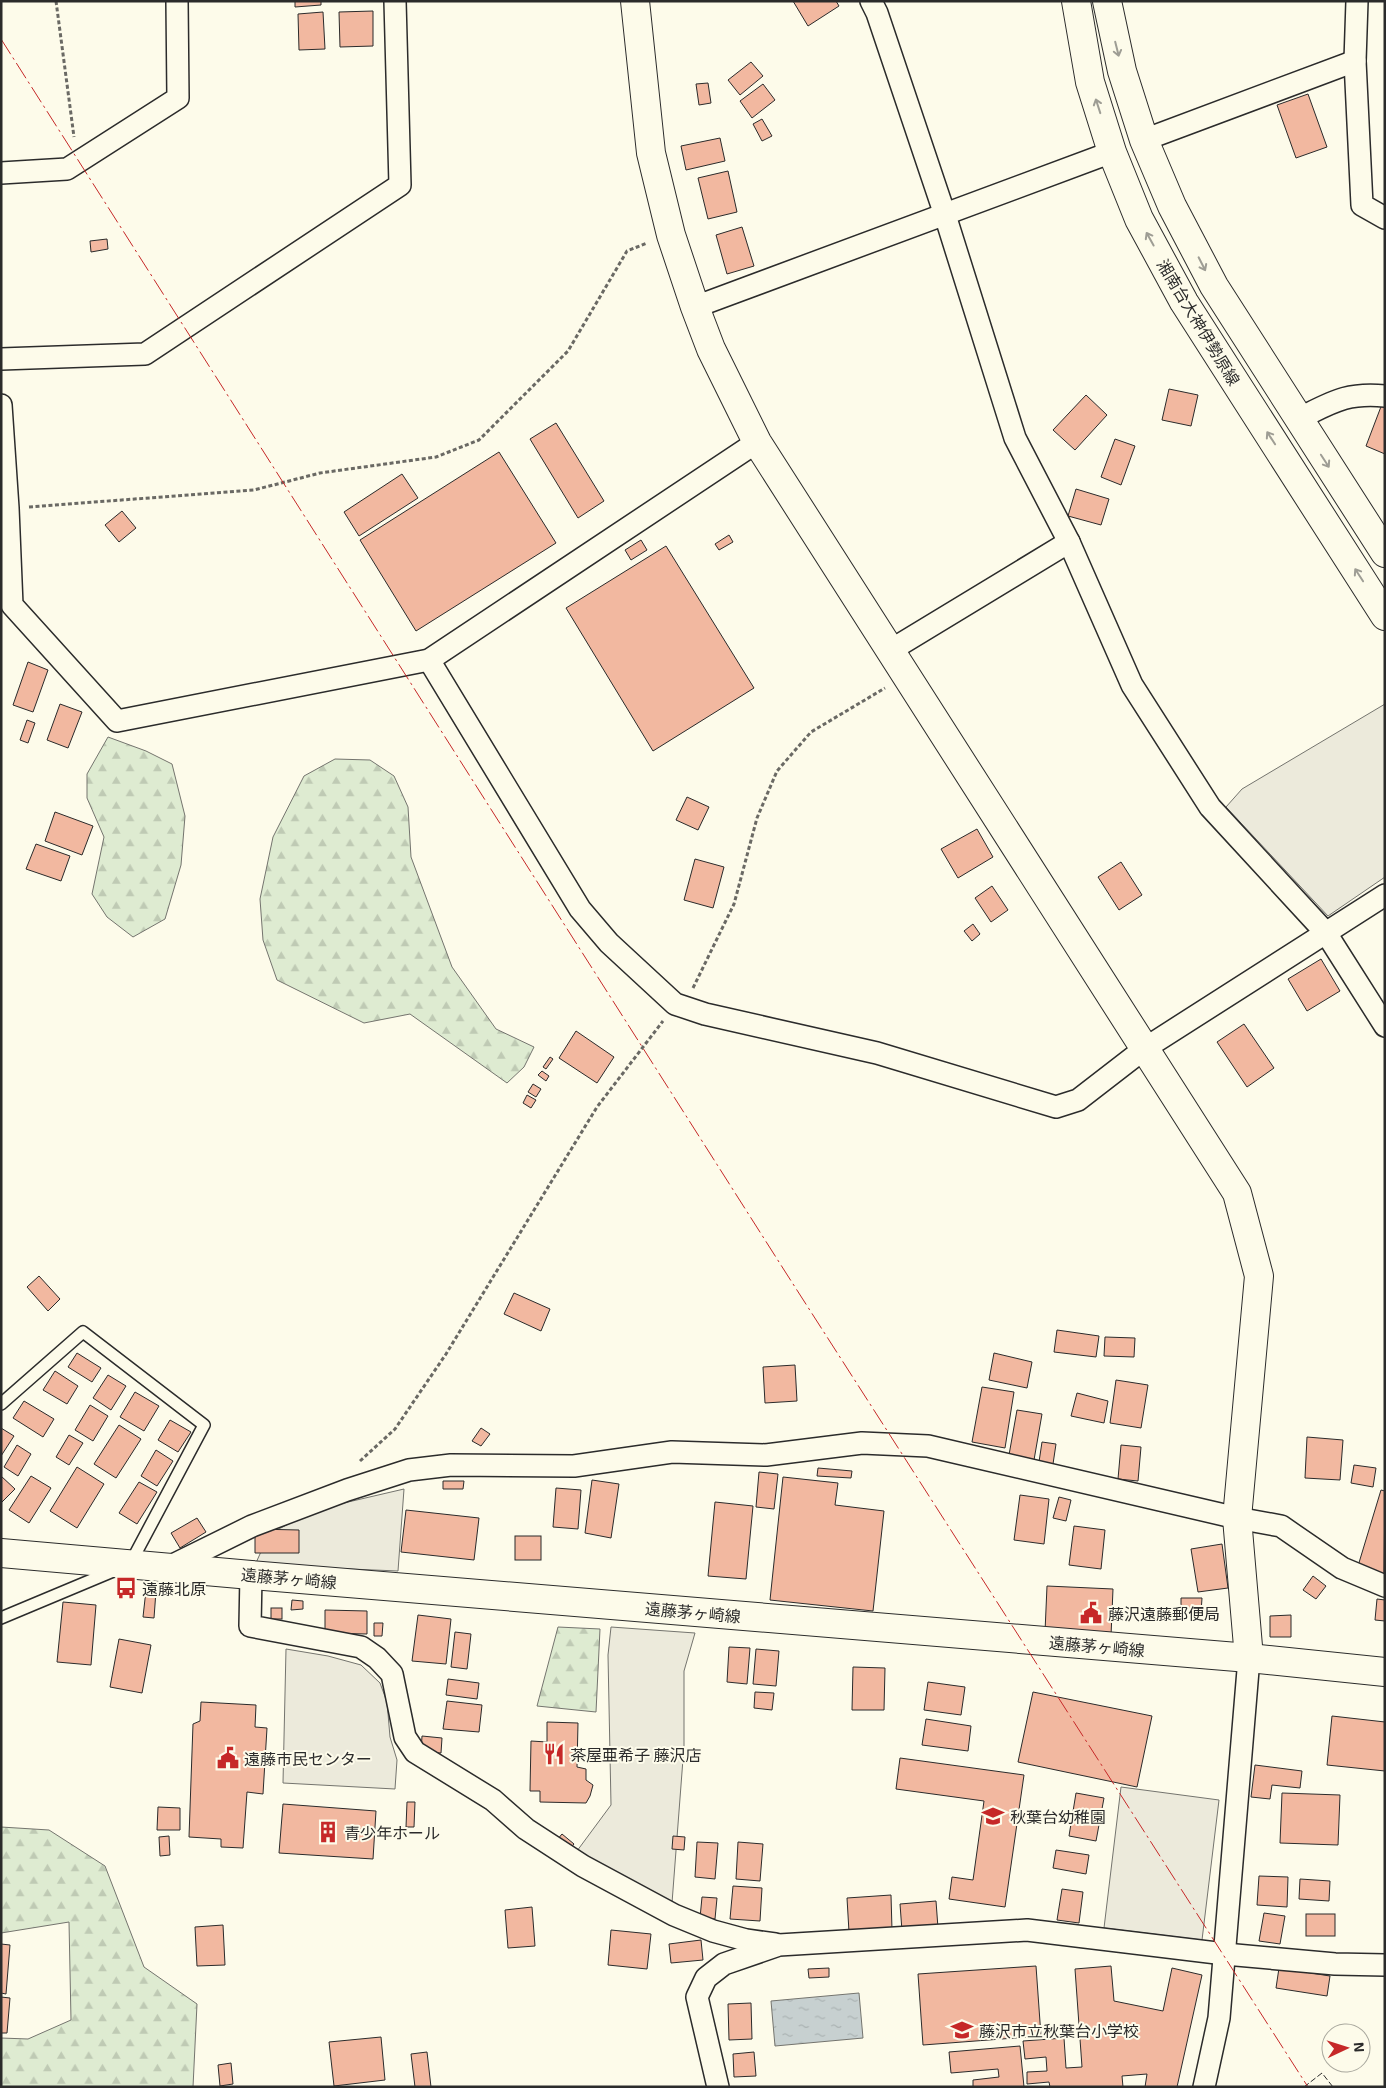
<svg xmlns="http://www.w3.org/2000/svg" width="1386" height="2088" font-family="'Exo 2','Noto Sans JP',sans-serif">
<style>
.forest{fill:url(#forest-firs);stroke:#74746e}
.parking{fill:#eceadb;stroke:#74746e}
.water{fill:url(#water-ripples);stroke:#74746e}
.building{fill:#f2b8a0;stroke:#2b2b2b}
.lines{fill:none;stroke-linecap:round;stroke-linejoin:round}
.service-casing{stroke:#2b2b2b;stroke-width:14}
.minor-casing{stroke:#2b2b2b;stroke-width:24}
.tertiary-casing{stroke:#2b2b2b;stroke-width:30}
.secondary-casing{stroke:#2b2b2b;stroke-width:30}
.path{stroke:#6a6964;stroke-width:3;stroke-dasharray:4 2.5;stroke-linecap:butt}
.service{stroke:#fdfbea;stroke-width:11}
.minor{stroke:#fdfbea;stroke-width:21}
.tertiary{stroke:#fdfbea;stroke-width:28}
.secondary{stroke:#fdfbea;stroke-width:28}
.fence{stroke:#2b2b2b;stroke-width:1;stroke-dasharray:6 2.5;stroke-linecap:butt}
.power{stroke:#c62828;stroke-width:1;stroke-dasharray:18 4 2.5 4;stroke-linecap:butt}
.oneway{stroke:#9e9d94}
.labels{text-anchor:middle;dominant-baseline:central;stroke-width:4;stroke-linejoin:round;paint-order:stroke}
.street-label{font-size:16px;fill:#2b2b2b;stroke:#fdfbea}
.poi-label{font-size:16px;fill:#2b2b2b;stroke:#fdfbea;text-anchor:start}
</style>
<defs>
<pattern id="forest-firs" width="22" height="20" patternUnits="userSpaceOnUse" patternTransform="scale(1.25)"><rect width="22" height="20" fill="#deebd1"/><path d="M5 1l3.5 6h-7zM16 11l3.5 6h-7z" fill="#bfcab4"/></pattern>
<pattern id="water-ripples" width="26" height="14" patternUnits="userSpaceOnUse" patternTransform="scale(1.25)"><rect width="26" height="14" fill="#c7d0d0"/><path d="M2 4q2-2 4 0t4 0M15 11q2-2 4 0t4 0" fill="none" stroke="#abb3b3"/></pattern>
</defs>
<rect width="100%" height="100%" fill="#fdfbea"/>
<!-- forest -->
<g class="forest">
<polygon points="108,737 146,751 172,764 185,816 181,865 165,919 133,937 107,917 92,894 104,837 87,798 87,774"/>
<polygon points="335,759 370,760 394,776 408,807 411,857 452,967 496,1029 534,1047 524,1067 507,1083 410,1014 364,1023 277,980 263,940 260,899 273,837 304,776"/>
<polygon points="558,1627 600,1629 596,1712 537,1706"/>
<polygon points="1,1827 49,1830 105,1866 144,1967 197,2004 193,2087 1,2087 1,2038 28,2039 71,2020 69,1922 1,1933"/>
</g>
<!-- parking -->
<g class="parking">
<polygon points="1385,704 1385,877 1328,916 1226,807 1242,789"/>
<polygon points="404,1489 398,1571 255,1565 269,1534 318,1509"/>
<polygon points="611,1627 695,1633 684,1671 684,1746 672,1903 574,1855 611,1805 608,1655"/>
<polygon points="286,1649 328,1656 361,1665 380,1683 387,1702 390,1737 397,1760 395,1789 283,1783"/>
<polygon points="1121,1787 1219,1800 1202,1940 1104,1928"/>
</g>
<!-- water -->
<polygon class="water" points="859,1993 863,2038 775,2046 771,2001"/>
<!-- building -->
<g class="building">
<polygon points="295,1 321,1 321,5 295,7"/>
<polygon points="793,1 836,1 839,6 808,26"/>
<polygon points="373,11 373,46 340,47 339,12"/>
<polygon points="323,12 325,49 299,50 298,14"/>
<polygon points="751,62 763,76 740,95 728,80"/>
<polygon points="708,83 711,103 699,105 696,84"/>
<polygon points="763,84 775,100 752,118 740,101"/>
<polygon points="1308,94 1327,147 1296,158 1277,105"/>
<polygon points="762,119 772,136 762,141 753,124"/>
<polygon points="720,138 725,161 686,170 681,146"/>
<polygon points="728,171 737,212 708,219 698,178"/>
<polygon points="742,227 754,266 727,274 716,235"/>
<polygon points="107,239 108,249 91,252 90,241"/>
<polygon points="1169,389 1198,395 1191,426 1162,420"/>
<polygon points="1086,395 1107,415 1075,450 1053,430"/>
<polygon points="1382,404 1385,405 1385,454 1366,446"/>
<polygon points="556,423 604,501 578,518 530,439"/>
<polygon points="1115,439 1135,446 1121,485 1101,477"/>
<polygon points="499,452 556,543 416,631 360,540"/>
<polygon points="402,474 418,498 359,536 344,512"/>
<polygon points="1076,489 1109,499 1101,525 1068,516"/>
<polygon points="122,511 136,528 119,542 105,525"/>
<polygon points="729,535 733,542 719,550 715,544"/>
<polygon points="641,540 647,550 631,560 625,550"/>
<polygon points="666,546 754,688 653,751 566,608"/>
<polygon points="28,662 48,670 33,712 13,705"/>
<polygon points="60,704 82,712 68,748 47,740"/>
<polygon points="27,720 35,723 28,743 20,740"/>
<polygon points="687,797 709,807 698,830 676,820"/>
<polygon points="55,812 93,826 82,855 45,841"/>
<polygon points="977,829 993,857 958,878 941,849"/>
<polygon points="36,844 70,856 61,881 26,869"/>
<polygon points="695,859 724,867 713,908 684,900"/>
<polygon points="1121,862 1142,895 1119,910 1098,877"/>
<polygon points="992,886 1008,910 991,922 975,898"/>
<polygon points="973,924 980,934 972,941 964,931"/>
<polygon points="1321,959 1340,991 1307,1011 1288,979"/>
<polygon points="1244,1024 1274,1068 1247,1087 1217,1042"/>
<polygon points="576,1031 614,1057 597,1083 559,1058"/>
<polygon points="550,1057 553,1059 546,1069 543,1067"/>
<polygon points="542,1071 549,1076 546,1081 538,1075"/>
<polygon points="533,1084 541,1089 536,1097 528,1092"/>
<polygon points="527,1095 536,1100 531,1108 523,1103"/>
<polygon points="39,1276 60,1299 48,1311 27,1287"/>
<polygon points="514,1293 550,1309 541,1331 504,1314"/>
<polygon points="1057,1330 1099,1336 1096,1357 1054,1352"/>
<polygon points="1105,1337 1135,1338 1134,1357 1104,1356"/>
<polygon points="77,1353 101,1368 92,1382 68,1367"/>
<polygon points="994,1353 1032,1362 1027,1388 989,1380"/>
<polygon points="795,1365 797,1401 765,1403 763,1367"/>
<polygon points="55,1371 78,1386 67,1404 43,1390"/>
<polygon points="108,1375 126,1386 111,1410 93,1398"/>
<polygon points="1116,1380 1148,1385 1141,1428 1110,1423"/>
<polygon points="982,1387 1014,1392 1005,1448 972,1442"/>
<polygon points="135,1392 159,1406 144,1431 120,1417"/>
<polygon points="1077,1393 1108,1401 1104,1423 1071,1416"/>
<polygon points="24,1401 54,1419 43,1437 13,1418"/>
<polygon points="90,1405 108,1416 93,1441 75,1430"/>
<polygon points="1017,1410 1042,1414 1034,1460 1009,1455"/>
<polygon points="170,1420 191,1432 178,1452 158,1440"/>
<polygon points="119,1425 141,1439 116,1478 94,1464"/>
<polygon points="1,1428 14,1436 1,1456"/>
<polygon points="481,1428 490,1434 481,1446 472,1441"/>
<polygon points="69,1435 83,1443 69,1465 56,1457"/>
<polygon points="1307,1437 1343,1440 1340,1480 1305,1478"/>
<polygon points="1042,1442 1056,1444 1053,1464 1039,1462"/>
<polygon points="17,1445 31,1454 18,1476 4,1467"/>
<polygon points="1121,1445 1141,1447 1138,1481 1118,1479"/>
<polygon points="156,1450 173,1461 157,1486 141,1476"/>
<polygon points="1354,1465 1376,1468 1373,1487 1351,1483"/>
<polygon points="77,1467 104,1484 77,1528 50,1511"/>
<polygon points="818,1468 852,1471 851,1478 817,1476"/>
<polygon points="759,1472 778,1474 774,1509 756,1507"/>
<polygon points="1,1476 15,1489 1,1503"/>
<polygon points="31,1476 51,1488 29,1523 9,1510"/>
<polygon points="783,1477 838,1483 835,1505 884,1511 873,1611 770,1600"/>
<polygon points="592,1480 619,1484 611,1538 585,1533"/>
<polygon points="443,1481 464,1481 463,1489 443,1489"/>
<polygon points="139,1482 157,1492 137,1524 119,1513"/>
<polygon points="556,1488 581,1490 578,1529 553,1527"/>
<polygon points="1381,1490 1385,1491 1384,1574 1358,1566"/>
<polygon points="1020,1495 1049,1499 1044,1544 1014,1540"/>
<polygon points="1059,1497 1071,1500 1066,1521 1053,1518"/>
<polygon points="715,1502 753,1506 746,1579 708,1576"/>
<polygon points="406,1510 479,1518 474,1560 401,1552"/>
<polygon points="197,1518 206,1532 180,1548 171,1533"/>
<polygon points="1074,1526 1105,1530 1101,1569 1069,1565"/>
<polygon points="255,1529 299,1530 299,1553 255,1553"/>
<rect x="515" y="1536" width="26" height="24"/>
<polygon points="1222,1544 1228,1588 1198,1592 1191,1549"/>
<polygon points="1313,1576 1326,1586 1316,1599 1303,1590"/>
<polygon points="1047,1586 1113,1589 1111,1636 1045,1632"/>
<polygon points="146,1590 156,1591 154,1618 143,1617"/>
<polygon points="1181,1598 1202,1598 1201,1613 1181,1613"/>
<polygon points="1377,1599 1385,1600 1385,1621 1375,1620"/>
<polygon points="292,1600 303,1601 303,1609 291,1610"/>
<polygon points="63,1602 96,1605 91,1665 57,1662"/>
<rect x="271" y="1608" width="11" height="11"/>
<polygon points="325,1610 367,1611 367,1634 325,1633"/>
<polygon points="418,1615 451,1619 446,1664 412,1661"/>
<polygon points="1291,1615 1291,1637 1270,1637 1270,1616"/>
<polygon points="374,1623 383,1623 382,1636 374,1636"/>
<polygon points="455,1632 471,1634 467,1669 451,1667"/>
<polygon points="119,1639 151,1645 142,1693 110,1687"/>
<polygon points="729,1647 750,1648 747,1684 727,1682"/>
<polygon points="756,1649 779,1651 776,1686 753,1684"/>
<polygon points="853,1667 885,1668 884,1710 852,1710"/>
<polygon points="448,1679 479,1683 477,1699 446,1695"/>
<polygon points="928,1682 965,1687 961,1715 924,1710"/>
<polygon points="755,1692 774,1693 772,1710 754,1708"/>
<polygon points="1033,1692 1152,1716 1137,1787 1018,1762"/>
<polygon points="447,1701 482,1705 479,1732 443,1729"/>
<polygon points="201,1702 256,1705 255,1727 267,1728 263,1794 247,1792 243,1848 221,1847 221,1839 189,1837 193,1724 200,1721"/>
<polygon points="1332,1716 1385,1722 1385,1771 1327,1765"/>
<polygon points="926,1719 971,1726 968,1751 922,1745"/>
<polygon points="547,1722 578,1723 577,1767 586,1769 586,1780 593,1785 590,1796 586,1803 540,1802 540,1791 530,1791 531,1741 547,1742"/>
<polygon points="422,1736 442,1738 441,1753 421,1752"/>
<polygon points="900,1758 1024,1775 1005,1907 949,1899 952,1877 973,1880 984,1801 896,1789"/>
<polygon points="1255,1765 1302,1771 1300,1788 1272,1785 1270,1799 1251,1797"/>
<polygon points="1076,1793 1104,1798 1096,1841 1069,1836"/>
<polygon points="1282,1793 1340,1795 1338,1845 1280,1843"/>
<polygon points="407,1802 415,1802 414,1827 406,1827"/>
<polygon points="283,1804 376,1811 373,1859 279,1853"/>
<polygon points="158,1807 180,1808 180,1830 157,1830"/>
<polygon points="562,1834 574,1844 569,1850 557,1840"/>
<polygon points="169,1836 170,1855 160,1856 159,1837"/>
<polygon points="673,1836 685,1837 684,1850 672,1849"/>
<polygon points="697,1842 718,1843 715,1879 695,1877"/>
<polygon points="738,1842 763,1844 760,1881 736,1879"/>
<polygon points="1056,1850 1089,1855 1086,1874 1053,1868"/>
<polygon points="1259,1876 1288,1877 1287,1907 1257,1905"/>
<polygon points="1300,1879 1330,1881 1329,1901 1299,1899"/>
<polygon points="733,1886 762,1888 760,1921 730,1919"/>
<polygon points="1062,1889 1083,1892 1079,1923 1057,1920"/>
<polygon points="891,1895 892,1930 849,1932 847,1898"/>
<polygon points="702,1897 717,1898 715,1919 700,1918"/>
<polygon points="936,1901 938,1928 902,1931 900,1904"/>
<polygon points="532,1907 535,1946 508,1948 505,1910"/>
<polygon points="1264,1913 1285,1916 1280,1944 1259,1941"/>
<rect x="1306" y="1914" width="29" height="22"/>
<polygon points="223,1925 225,1965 197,1966 195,1927"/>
<polygon points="611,1930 651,1934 647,1969 608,1965"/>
<polygon points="701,1940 703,1960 671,1963 669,1944"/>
<polygon points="1,1944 10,1945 6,1994 1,1993"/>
<polygon points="1036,1966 1041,2036 923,2045 918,1974"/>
<polygon points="1111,1966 1114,2001 1163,2011 1172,1968 1202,1975 1177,2087 1145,2087 1147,2074 1122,2076 1123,2087 1050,2087 1049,2082 1027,2084 1027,2072 1047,2071 1046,2057 1025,2059 1023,2041 1064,2038 1066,2068 1082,2067 1075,1969"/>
<polygon points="829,1968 829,1977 809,1978 808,1969"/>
<polygon points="1279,1968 1330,1976 1327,1996 1276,1988"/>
<polygon points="1,1997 10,1998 7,2033 1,2033"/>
<polygon points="751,2003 752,2039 729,2040 728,2004"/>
<polygon points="381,2037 385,2080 334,2086 329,2042"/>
<polygon points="1020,2046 1024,2087 973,2087 973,2080 999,2077 998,2069 951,2073 949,2052"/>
<polygon points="427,2052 431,2087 415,2087 411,2054"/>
<polygon points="754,2052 756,2076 734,2077 733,2054"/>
<polygon points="231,2063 233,2084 220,2086 218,2065"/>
</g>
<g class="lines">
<!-- service casing -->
<g class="service-casing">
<polyline id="service" points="1,1404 83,1332 204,1425 130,1564 1,1618"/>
</g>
<!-- minor casing -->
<g class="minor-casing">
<g id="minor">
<polyline points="871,1 877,13 945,215 1015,438 1069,542 1132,685 1210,807 1326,933 1385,1026"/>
<polyline points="1357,1 1355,61 1362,205 1385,218"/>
<polyline points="1144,140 1355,61"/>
<polyline points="1,173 67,169 178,98 177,1"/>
<polyline points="695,307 1112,152"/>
<polyline points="1,359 145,354 400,185 395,1"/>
<polyline points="1,405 8,508 12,605 117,721 429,660 757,442"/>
<path d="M1298,419C1331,403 1346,392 1385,396"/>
<polyline points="891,650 1069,542"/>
<polyline points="429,660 580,909 609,943 675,1004 705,1014 877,1053 1056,1107 1078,1100 1144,1049 1385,895"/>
<polyline points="167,1568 252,1526 347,1490 409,1470 451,1465 574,1466 672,1452 766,1455 862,1443 928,1446 1237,1518 1281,1526 1342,1568 1385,1586"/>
<polyline points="251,1575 250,1626 361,1647 377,1658 392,1674 405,1737 415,1752 493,1800 526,1829 583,1866 674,1915 713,1931 746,1940 775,1944"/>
<polyline points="718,2087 697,1997 706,1978 724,1964 779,1945 1027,1930 1225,1954 1335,1964 1385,1965"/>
<polyline points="1204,2087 1219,2018 1249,1658"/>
</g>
</g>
<!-- tertiary casing -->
<g class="tertiary-casing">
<g id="tertiary">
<polyline points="635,1 651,153 671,235 695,307 711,349 757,442 1237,1193 1259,1276 1237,1518 1249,1658"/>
<polyline points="1076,1 1090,82 1112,152 1139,219 1184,302 1385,616"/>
<polyline points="1107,1 1122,71 1144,140 1172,206 1214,286 1385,553"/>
</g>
</g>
<!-- secondary casing -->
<g class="secondary-casing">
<polyline id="secondary" points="1,1553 251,1575 1249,1658 1385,1672"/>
</g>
<!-- path -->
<g class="path">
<polyline points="56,1 74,137"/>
<polyline points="29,507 254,490 320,473 436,457 479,440 568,351 627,251 647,243"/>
<polyline points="693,988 734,904 757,818 777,771 811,732 885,688"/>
<polyline points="360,1461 395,1429 446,1354 597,1107 663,1021"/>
</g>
<!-- service -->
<use href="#service" class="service"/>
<!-- minor -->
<use href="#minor" class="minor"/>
<!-- tertiary -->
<use href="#tertiary" class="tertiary"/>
<!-- secondary -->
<use href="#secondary" class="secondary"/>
<!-- fence -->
<polyline class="fence" points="1304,2087 1322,2073 1333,2087"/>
<!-- power -->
<polyline class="power" points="1,39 786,1273 1308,2087"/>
</g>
<!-- one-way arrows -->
<defs><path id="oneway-shaft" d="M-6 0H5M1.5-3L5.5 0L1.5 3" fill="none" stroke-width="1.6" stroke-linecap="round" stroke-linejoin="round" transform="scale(1.25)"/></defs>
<g class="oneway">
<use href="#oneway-shaft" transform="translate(1117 49) rotate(76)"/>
<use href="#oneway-shaft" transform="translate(1098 106) rotate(-108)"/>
<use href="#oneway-shaft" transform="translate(1150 239) rotate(-119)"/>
<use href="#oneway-shaft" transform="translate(1202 264) rotate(63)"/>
<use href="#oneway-shaft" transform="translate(1271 438) rotate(-123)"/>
<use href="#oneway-shaft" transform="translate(1325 461) rotate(57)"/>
<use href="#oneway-shaft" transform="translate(1359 575) rotate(-123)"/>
</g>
<!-- icons -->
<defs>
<g id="bus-bare" transform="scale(1.725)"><path d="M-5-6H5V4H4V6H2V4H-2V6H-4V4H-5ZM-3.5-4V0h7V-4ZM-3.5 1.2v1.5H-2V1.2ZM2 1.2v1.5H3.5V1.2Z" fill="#c62828" stroke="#fdfbea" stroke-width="2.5" paint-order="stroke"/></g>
<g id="civic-bare" transform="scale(1.725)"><path d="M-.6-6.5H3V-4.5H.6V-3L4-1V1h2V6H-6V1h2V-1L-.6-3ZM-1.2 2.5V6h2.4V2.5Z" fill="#c62828" stroke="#fdfbea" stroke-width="2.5" paint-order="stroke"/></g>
<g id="restaurant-bare" transform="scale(1.725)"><path d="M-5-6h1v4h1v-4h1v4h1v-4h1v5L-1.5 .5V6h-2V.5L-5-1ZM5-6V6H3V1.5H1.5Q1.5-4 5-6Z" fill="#c62828" stroke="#fdfbea" stroke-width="2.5" paint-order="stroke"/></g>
<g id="school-bare" transform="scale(1.725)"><path d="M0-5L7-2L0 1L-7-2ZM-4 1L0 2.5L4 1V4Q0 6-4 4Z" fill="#c62828" stroke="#fdfbea" stroke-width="2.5" paint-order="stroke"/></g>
<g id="building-bare" transform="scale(1.725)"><path d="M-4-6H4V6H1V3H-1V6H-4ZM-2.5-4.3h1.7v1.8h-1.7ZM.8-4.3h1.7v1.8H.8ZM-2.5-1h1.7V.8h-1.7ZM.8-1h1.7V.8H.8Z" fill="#c62828" stroke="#fdfbea" stroke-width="2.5" paint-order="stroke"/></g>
</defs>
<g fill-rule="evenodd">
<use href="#bus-bare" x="126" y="1588"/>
<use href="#civic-bare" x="1091" y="1613"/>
<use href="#restaurant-bare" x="554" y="1754"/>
<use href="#civic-bare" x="228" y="1758"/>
<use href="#school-bare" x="993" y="1816"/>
<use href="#building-bare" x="328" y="1832"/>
<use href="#school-bare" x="962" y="2030"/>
</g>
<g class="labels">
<!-- street labels -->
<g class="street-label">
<text transform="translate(1199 322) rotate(59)">湘南台大神伊勢原線</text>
<text transform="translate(289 1578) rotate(5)">遠藤茅ヶ崎線</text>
<text transform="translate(693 1612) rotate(5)">遠藤茅ヶ崎線</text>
<text transform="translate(1097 1646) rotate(5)">遠藤茅ヶ崎線</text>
</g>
<!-- poi labels -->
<g class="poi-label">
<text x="142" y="1588">遠藤北原</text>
<text x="1108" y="1613">藤沢遠藤郵便局</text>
<text x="570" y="1754">茶屋亜希子 藤沢店</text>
<text x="244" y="1758">遠藤市民センター</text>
<text x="1010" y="1816">秋葉台幼稚園</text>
<text x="344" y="1832">青少年ホール</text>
<text x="979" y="2030">藤沢市立秋葉台小学校</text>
</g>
</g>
<!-- border -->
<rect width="1386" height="2088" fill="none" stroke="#2b2b2b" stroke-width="5"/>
<!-- north arrow -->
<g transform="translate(1346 2048) rotate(86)"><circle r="24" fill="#fdfbea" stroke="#a9a89e"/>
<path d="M0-4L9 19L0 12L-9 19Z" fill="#c62828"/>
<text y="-8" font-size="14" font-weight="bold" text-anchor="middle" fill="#2b2b2b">N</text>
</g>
</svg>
